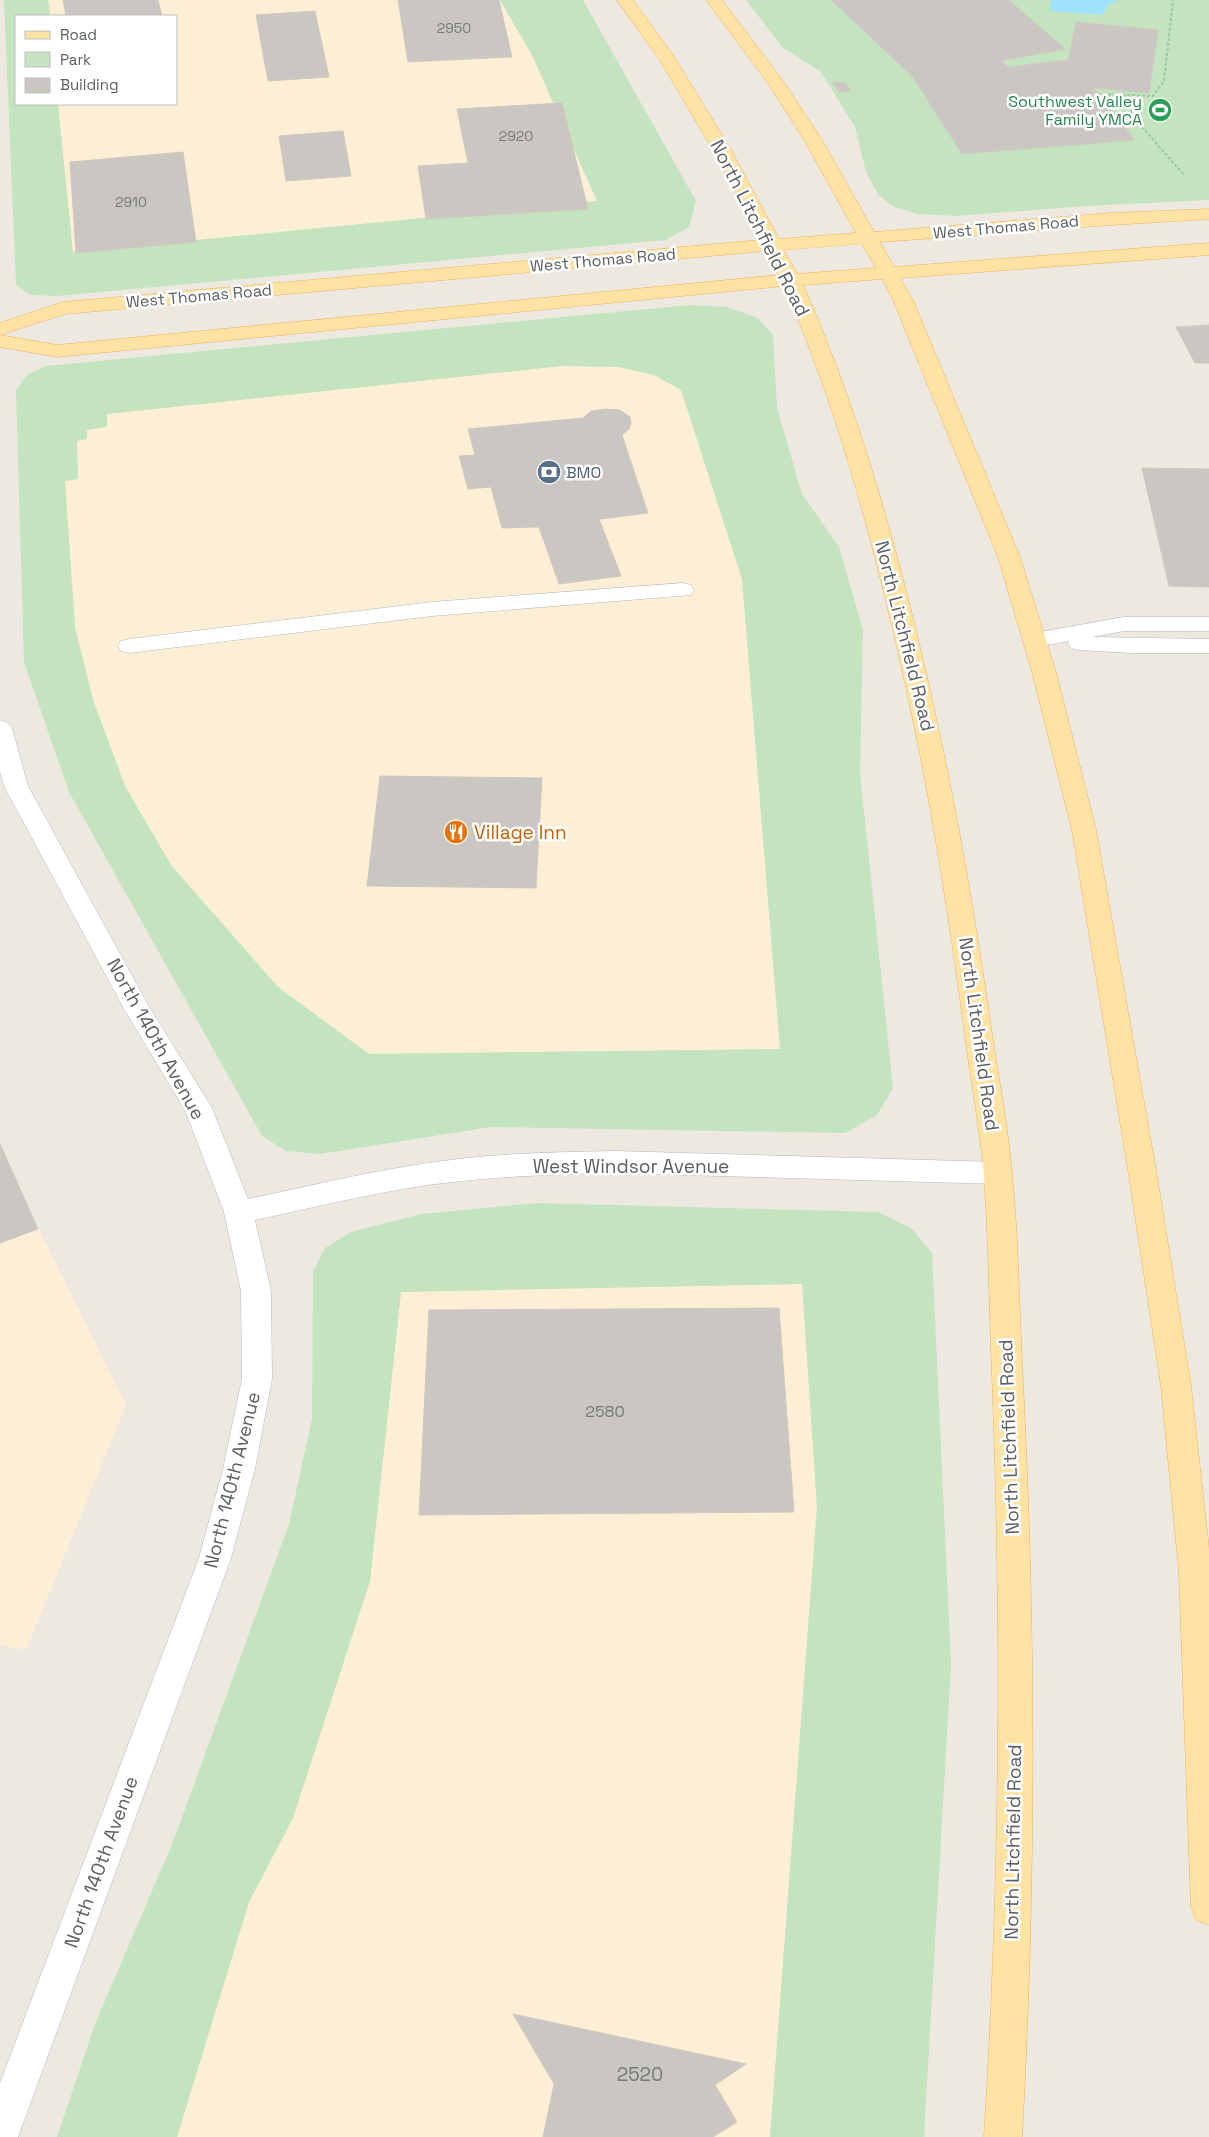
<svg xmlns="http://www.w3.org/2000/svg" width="1209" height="2137" font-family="'Space Grotesk',sans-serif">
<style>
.commercial{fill:#fdefd6}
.green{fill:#c3e4be;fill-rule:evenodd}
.water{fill:#a0e2fe}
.building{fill:#cac6c1;stroke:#d1c9c0}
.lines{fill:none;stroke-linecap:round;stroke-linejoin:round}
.minor-casing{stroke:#b4b8bc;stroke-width:1}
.major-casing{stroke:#efb058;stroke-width:1}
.path{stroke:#98c8a0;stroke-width:2;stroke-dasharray:3 2;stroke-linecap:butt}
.minor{fill:#fff;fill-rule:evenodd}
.major{fill:#fee3a5;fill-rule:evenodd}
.labels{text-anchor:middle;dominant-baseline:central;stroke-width:5;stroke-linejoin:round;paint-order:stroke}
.far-number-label{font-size:14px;fill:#76797a}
.far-leisure-label{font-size:16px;fill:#27864d;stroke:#fff;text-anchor:end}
.far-street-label{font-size:16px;fill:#5a5f62;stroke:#fff}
.far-service-label{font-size:16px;fill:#4e5e75;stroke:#fff;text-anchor:start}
.number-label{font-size:16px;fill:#76797a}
.street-label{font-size:19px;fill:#5a5f62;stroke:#fff}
.food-label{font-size:19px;fill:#c56008;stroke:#fff;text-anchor:start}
.near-number-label{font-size:19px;fill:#76797a}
</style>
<rect width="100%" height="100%" fill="#ede9e1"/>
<!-- commercial -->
<g class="commercial">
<polygon points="48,0 500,0 532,55 597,201 72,252 58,104 176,104 176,16 50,16"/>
<polygon points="562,366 618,367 654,375 681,390 742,579 780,1049 369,1054 278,987 171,865 125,786 93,700 75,627 65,481 78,479 77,441 86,430 107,427 107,414"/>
<polygon points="0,1150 126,1405 26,1650 0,1645"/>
<polygon points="802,1284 817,1507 770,2137 177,2137 249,1902 293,1818 370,1581 401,1292"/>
</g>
<!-- green -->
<g class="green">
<polygon points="4,0 48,0 50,16 16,16 16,104 58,104 73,252 597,201 532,55 500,0 583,0 696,201 689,227 666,240 57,296 31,295 16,285"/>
<polygon points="746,0 831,0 913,77 962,154 1135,140 1093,88 1149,92 1158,30 1076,22 1068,60 1008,67 1001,61 1064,49 1009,0 1209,0 1209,200 1086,206 956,216 917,214 895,207 879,196 866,172 855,127 821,72 783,48"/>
<path d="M690,305L727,307L758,318L773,335L777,408L802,494L839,547L863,630L860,773L893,1088L877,1115L845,1133L491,1127L320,1154L286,1151L262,1136L69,792L24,662L16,390L28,374L46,366ZM562,366L618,367L654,375L681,390L742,579L780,1049L369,1054L278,987L171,865L125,786L93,700L75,627L65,481L78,479L77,441L87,439V430L107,427V414Z"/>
<polygon points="537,1203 878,1212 911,1228 932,1253 951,1664 924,2137 770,2137 817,1507 802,1284 401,1292 370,1581 293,1818 249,1902 177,2137 57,2137 95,2024 173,1842 289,1524 312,1419 313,1272 325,1248 351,1232 421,1214"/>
</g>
<!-- water -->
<polygon class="water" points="1051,0 1121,0 1115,1 1106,7 1104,15 1050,11"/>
<!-- building -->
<g class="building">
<polygon points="63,0 158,0 162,16 66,16"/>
<polygon points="398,0 499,0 512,57 408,62"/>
<polygon points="831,0 1009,0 1065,49 1001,61 1008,67 1068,60 1076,22 1158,30 1149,93 1093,88 1135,140 962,154 913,77"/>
<polygon points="315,11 329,77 268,81 256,15"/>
<polygon points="844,82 851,91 840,92 833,83"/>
<polygon points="562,103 588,209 426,219 418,166 468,163 457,109"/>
<polygon points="343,131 351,176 286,181 279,136"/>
<polygon points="183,152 196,242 76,253 70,162"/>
<polygon points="1209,325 1209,363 1195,363 1176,327"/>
<polygon points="605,409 620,410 630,417 631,423 629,429 622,435 648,513 539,527 502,528 491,487 468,489 459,456 475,455 468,429 583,418 591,411"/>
<polygon points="1142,468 1209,469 1209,587 1169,586"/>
<polygon points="599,519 621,576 559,584 539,527"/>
<polygon points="380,776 542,778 536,888 367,886"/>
<polygon points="0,1144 38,1229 0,1243"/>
<polygon points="779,1308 794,1512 419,1515 429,1310"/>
<polygon points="513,2014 746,2064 715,2085 737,2122 713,2137 543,2137 554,2084"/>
</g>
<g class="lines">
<!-- minor casing -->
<g class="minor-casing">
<g id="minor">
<polygon points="683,583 691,585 694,590 691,595 432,616 129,653 121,651 118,646 121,641 129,639 432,602"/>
<polygon points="1124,617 1209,617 1209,631 1124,631 1092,637 1209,639 1209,653 1133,653 1079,650 1071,648 1068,643 1069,641 1035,647 1027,645 1024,640 1027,635 1035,633"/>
<path d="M0,720L8,723L12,728L28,786L148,1005L212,1108L248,1199C315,1185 383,1168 451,1160C505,1153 560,1152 615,1151L998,1162L1008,1165L1012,1173L1008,1181L998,1184L615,1173C561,1174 506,1176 452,1182C387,1189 320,1206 255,1220L271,1291L272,1379L255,1469L231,1558L18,2137H0V2083L199,1558L223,1469L242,1379L241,1291L224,1212L185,1110L124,1009L4,786L0,772Z"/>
</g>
</g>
<!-- major casing -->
<g class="major-casing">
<path id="major" d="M617,0H633L675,58L731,150L779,239L856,233L804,140L768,83L706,0H722L783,81L822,140L874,232L1111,213L1209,209V219L1111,225L880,242L894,267L1209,243V255L900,278L913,300L1020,557L1056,672L1096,830L1157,1176L1191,1386L1209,1549V1925L1196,1920L1191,1907L1179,1572L1161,1386L1129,1176L1072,830L1032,672L998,557L893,300L882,279L803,285C862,417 900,558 932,699C957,810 976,921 992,1034C999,1080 1008,1127 1012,1174C1019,1243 1019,1313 1023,1382C1036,1633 1036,1885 1022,2137H984C1000,1883 1002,1628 992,1374C989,1308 989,1242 984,1176C980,1129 971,1082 965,1036C950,923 933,812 909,701C878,560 842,419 784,286L57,357L0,347V335L57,345L779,275L766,251L65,314L0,335V323L63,302L761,240L713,150L659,59ZM862,244L876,268L797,274L784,250Z"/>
</g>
<!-- path -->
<g class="path">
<polyline points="1098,94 1127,95 1128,104 1135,119 1184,175"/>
<polyline points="1127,95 1153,96 1164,81 1173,0"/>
</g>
<!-- minor -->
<use href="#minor" class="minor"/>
<!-- major -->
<use href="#major" class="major"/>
</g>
<!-- icons -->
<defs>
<g id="stadium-disc" transform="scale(1.25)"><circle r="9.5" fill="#2e9e5b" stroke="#fff"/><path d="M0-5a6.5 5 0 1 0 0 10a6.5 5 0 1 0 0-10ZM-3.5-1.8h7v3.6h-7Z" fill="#fff"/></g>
<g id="bank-disc" transform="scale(1.25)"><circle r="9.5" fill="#5c6f8a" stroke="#fff"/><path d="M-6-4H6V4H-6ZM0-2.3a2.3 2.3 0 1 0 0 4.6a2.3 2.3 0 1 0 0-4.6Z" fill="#fff"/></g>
<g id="restaurant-disc" transform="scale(1.25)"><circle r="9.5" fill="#e8710a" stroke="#fff"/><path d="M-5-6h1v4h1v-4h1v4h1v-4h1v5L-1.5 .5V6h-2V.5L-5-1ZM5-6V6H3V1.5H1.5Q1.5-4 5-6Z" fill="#fff"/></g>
</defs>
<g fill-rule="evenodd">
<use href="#stadium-disc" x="1160" y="110"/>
<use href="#bank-disc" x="549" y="472"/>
<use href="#restaurant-disc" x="456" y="832"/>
</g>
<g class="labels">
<!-- far-number labels -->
<g class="far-number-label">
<text x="454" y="28">2950</text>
<text x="516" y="136">2920</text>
<text x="131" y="202">2910</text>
</g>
<!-- far-leisure labels -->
<g class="far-leisure-label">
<text x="1142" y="101">Southwest Valley<tspan x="1142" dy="18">Family YMCA</tspan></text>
</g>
<!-- far-street labels -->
<g class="far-street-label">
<text transform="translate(1006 227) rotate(-5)">West Thomas Road</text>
<text transform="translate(603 260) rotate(-5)">West Thomas Road</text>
<text transform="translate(199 296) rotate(-5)">West Thomas Road</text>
</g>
<!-- far-service labels -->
<g class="far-service-label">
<text x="566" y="472">BMO</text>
</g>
<!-- number labels -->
<g class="number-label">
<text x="605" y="1411">2580</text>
</g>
<!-- street labels -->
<g class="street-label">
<text transform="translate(760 228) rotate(63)">North Litchfield Road</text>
<text transform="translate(905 636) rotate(76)">North Litchfield Road</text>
<text transform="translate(979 1034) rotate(82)">North Litchfield Road</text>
<text transform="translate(156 1039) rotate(61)">North 140th Avenue</text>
<text x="631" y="1166">West Windsor Avenue</text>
<text transform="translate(1009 1437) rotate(-92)">North Litchfield Road</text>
<text transform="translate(232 1480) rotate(-76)">North 140th Avenue</text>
<text transform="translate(1013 1842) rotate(-89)">North Litchfield Road</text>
<text transform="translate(101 1862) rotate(-70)">North 140th Avenue</text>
</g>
<!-- food labels -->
<g class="food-label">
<text x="474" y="832">Village Inn</text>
</g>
<!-- near-number labels -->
<g class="near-number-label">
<text x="640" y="2074">2520</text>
</g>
</g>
<!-- legend -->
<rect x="15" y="15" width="162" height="90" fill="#ffffff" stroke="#bdbfc0"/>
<rect x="25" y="31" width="25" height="8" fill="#fee3a5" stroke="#bdbfc0"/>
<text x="60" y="40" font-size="15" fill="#5a5f62">Road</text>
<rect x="25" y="52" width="25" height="15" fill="#c3e4be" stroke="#bdbfc0"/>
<text x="60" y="65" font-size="15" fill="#5a5f62">Park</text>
<rect x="25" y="78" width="25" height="15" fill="#cac6c1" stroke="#bdbfc0"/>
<text x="60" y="90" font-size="15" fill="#5a5f62">Building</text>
</svg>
